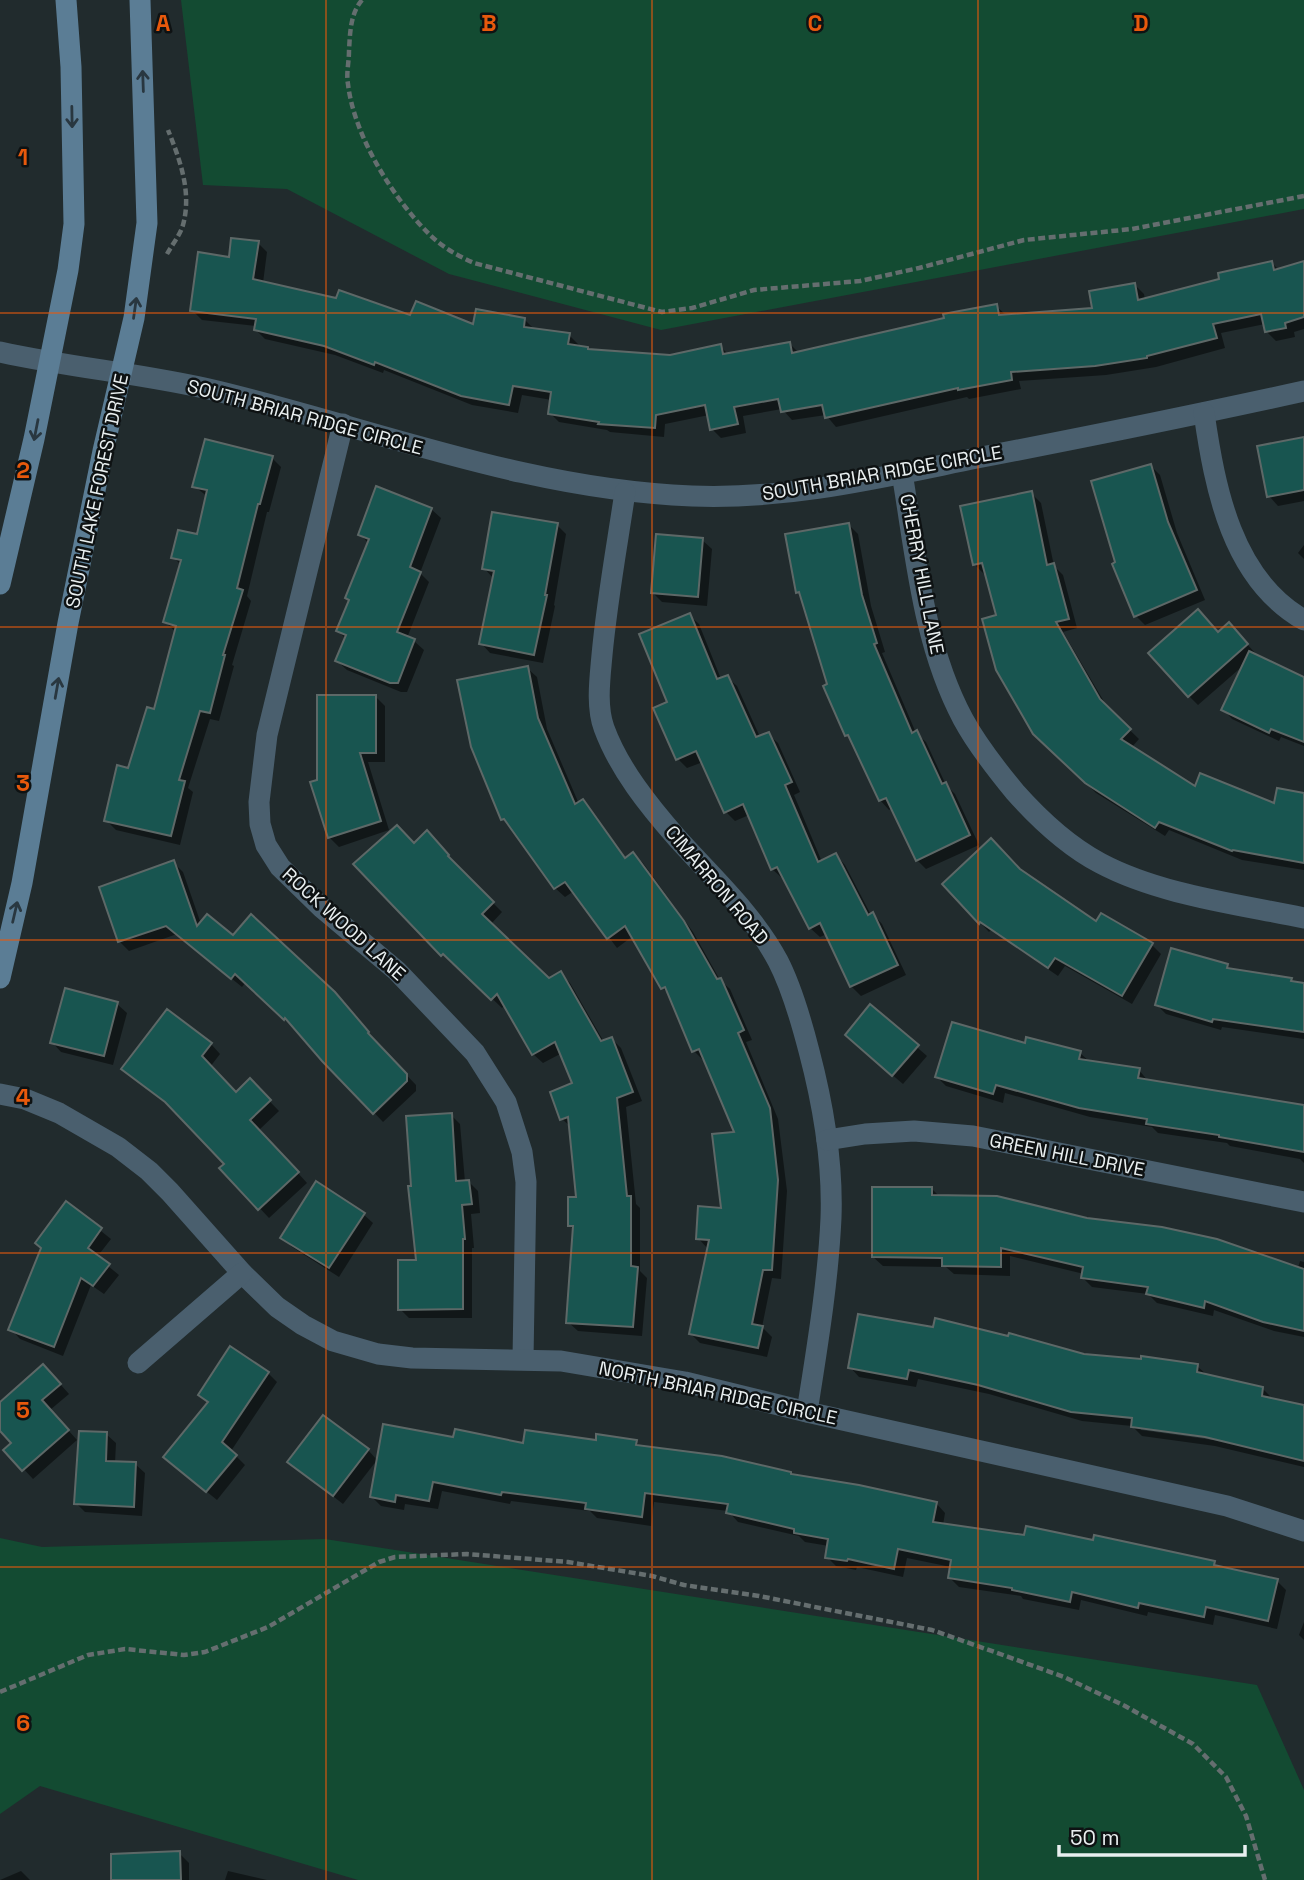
<svg xmlns="http://www.w3.org/2000/svg" width="1304" height="1880" font-family="'Space Grotesk',sans-serif">
<style>
.green{fill:#134b32}
.shadow{fill:#0007;fill-rule:evenodd}
.building{fill:#185550;stroke:#5d6867;stroke-width:2}
.lines{fill:none;stroke-linecap:round;stroke-linejoin:round}
.path{stroke:#656e6f;stroke-width:4.5;stroke-dasharray:7 3.5;stroke-linecap:butt}
.street{stroke:#4a5f6e;stroke-width:21}
.secondary{stroke:#5b7d95;stroke-width:21}
.oneway{stroke:#293740}
.grid{fill:none;stroke:#e8590c;stroke-width:2;stroke-opacity:0.55}
.labels{text-anchor:middle;dominant-baseline:central;stroke-width:5;stroke-linejoin:round;paint-order:stroke}
.street-label{font-size:19px;fill:#e9eff0;stroke:#0e1213}
.grid-label{font-size:23px;text-anchor:middle;font-weight:bold;fill:#e8590c;stroke:#0e1213;stroke-width:5;stroke-linejoin:round;paint-order:stroke}
</style>
<rect width="100%" height="100%" fill="#212b2d"/>
<!-- green -->
<g class="green">
<polygon points="181,0 1304,0 1304,209 661,330 449,274 287,189 203,185"/>
<polygon points="0,1538 42,1547 325,1539 1257,1685 1304,1790 1304,1880 358,1880 40,1786 0,1814"/>
</g>
<!-- shadow -->
<g class="shadow">
<polygon points="258,243 267,252 263,283 411,318 474,326 525,320 534,329 569,335 579,345 578,347 590,351 670,357 720,346 729,355 790,344 799,353 996,306 1006,315 1094,310 1135,285 1144,294 1145,300 1222,281 1272,263 1279,270 1304,263 1304,329 1294,332 1295,337 1276,341 1266,331 1265,324 1221,333 1225,348 1156,367 1106,375 1019,381 1021,389 969,399 967,397 836,427 826,415 792,420 782,409 743,416 746,433 721,438 712,429 709,415 665,424 664,437 610,432 607,430 559,422 550,413 552,400 522,395 518,413 472,405 384,370 383,373 335,355 265,339 255,329 256,326 202,320 192,310 230,259"/>
<polygon points="1304,438 1304,501 1278,506 1269,496"/>
<polygon points="272,458 281,467 269,512 267,512 247,596 251,601 232,665 234,666 219,721 210,719 188,788 193,792 180,845 116,830 106,820 155,711 176,632 165,622 181,565 173,557 198,536 208,497 194,486"/>
<polygon points="1150,465 1160,475 1177,533 1205,600 1145,625 1136,616 1118,563"/>
<polygon points="1031,493 1041,503 1054,566 1063,575 1077,628 1063,632 1109,710 1139,739 1131,748 1196,789 1275,805 1304,794 1304,870 1242,860 1169,830 1165,836 1096,793 1035,733 986,573 984,574 974,564"/>
<polygon points="431,509 441,518 420,573 429,582 407,638 414,641 424,650 407,692 401,692 347,670 337,661 346,639 338,631 369,544 360,534"/>
<polygon points="848,524 858,534 871,606 885,652 882,653 916,733 926,742 946,785 955,794 979,845 926,869 917,860 893,808 889,810 880,800 854,743 846,735 802,596 798,592"/>
<polygon points="557,525 566,534 554,605 555,606 543,663 490,653 481,643 493,578 484,568"/>
<polygon points="702,540 712,549 707,606 662,602 653,593"/>
<polygon points="1304,545 1304,559 1298,553"/>
<polygon points="689,615 699,624 721,679 727,677 737,686 760,737 768,734 778,743 800,792 794,795 822,862 836,855 845,865 871,915 873,914 882,924 906,975 861,996 851,986 827,934 820,937 810,928 784,877 782,878 772,869 749,815 735,821 726,812 703,762 687,768 678,759 669,703"/>
<polygon points="1219,634 1238,634 1256,654 1254,655 1304,683 1304,746 1281,737 1279,741 1232,719 1223,709 1245,664 1198,705 1189,696"/>
<polygon points="527,668 537,677 547,729 579,804 583,801 592,811 626,859 633,854 643,863 693,932 720,980 730,989 752,1040 746,1042 778,1119 787,1191 781,1279 772,1278 762,1327 772,1337 767,1357 700,1343 691,1334 708,1249 698,1238 723,1210 737,1133 705,1059 703,1060 694,1051 670,996 663,988 633,936 617,948 574,891 565,897 555,888 512,828 503,819"/>
<polygon points="375,696 385,706 385,762 368,762 389,830 339,847 329,837 319,781"/>
<polygon points="436,842 457,865 456,866 502,912 491,924 548,980 561,974 570,983 604,1042 612,1039 621,1048 642,1101 626,1107 636,1204 640,1208 640,1271 647,1278 642,1336 578,1331 568,1322 575,1231 569,1225 578,1199 571,1127 562,1119 574,1084 562,1053 543,1063 533,1054 505,1005 502,1008 454,962 452,964 356,864 414,845"/>
<polygon points="173,862 183,872 201,924 234,938 344,1003 377,1042 376,1043 416,1085 416,1091 383,1122 294,1028 246,982 242,987 177,934 129,951 119,941"/>
<polygon points="1021,871 1097,923 1101,915 1152,945 1161,954 1132,1004 1065,966 1058,976 991,930 989,932 944,884"/>
<polygon points="1227,966 1232,971 1291,980 1294,983 1304,984 1304,1039 1222,1027 1221,1030 1166,1014 1157,1005"/>
<polygon points="117,1004 127,1013 113,1065 61,1052 52,1042"/>
<polygon points="871,1007 927,1056 903,1084 856,1044"/>
<polygon points="211,1044 220,1054 210,1067 236,1094 250,1081 279,1111 259,1130 307,1183 269,1218 222,1168 227,1164 175,1110 123,1069"/>
<polygon points="1026,1046 1080,1053 1090,1062 1139,1070 1148,1081 1304,1106 1304,1163 1300,1159 1230,1146 1227,1143 1158,1133 1152,1127 1090,1117 1005,1093 1003,1103 946,1086 937,1077"/>
<polygon points="451,1115 460,1124 465,1182 469,1182 478,1191 480,1213 471,1214 474,1248 472,1248 472,1318 409,1318 400,1309 418,1261"/>
<polygon points="932,1189 940,1197 1298,1268 1300,1261 1304,1262 1304,1337 1274,1331 1214,1310 1213,1316 1157,1303 1148,1294 1092,1287 1083,1278 1084,1274 1010,1256 1010,1276 954,1274 946,1267 883,1266 873,1257"/>
<polygon points="67,1204 111,1239 97,1257 119,1275 104,1294 91,1285 63,1356 20,1339 11,1329"/>
<polygon points="363,1214 373,1223 339,1277 292,1247 282,1237"/>
<path d="M1083,1355L1197,1366L1207,1375L1263,1389L1272,1398L1304,1406V1467L1215,1446L1142,1436L1132,1426L1082,1421L989,1394L918,1379L916,1387L859,1377L850,1367ZM1141,1427L1214,1437L1213,1440L1141,1430Z"/>
<polygon points="268,1373 277,1382 231,1451 245,1465 217,1500 175,1466 209,1404 200,1394"/>
<polygon points="52,1375 69,1394 50,1410 77,1440 33,1479 6,1450 13,1443 0,1428 0,1405"/>
<polygon points="106,1434 116,1443 115,1463 135,1464 145,1473 142,1516 85,1512 76,1503"/>
<polygon points="454,1439 524,1446 636,1442 642,1448 791,1473 793,1476 936,1503 945,1513 943,1525 1214,1563 1219,1568 1277,1581 1286,1590 1277,1629 1215,1615 1213,1625 1148,1612 1147,1616 1081,1600 1079,1610 1023,1599 1021,1596 959,1587 950,1578 951,1567 907,1558 903,1577 857,1567 856,1570 836,1566 827,1557 829,1546 805,1542 799,1536 738,1522 728,1511 654,1502 651,1526 597,1518 590,1511 511,1501 510,1504 442,1491 438,1509 405,1504 404,1510 381,1506 371,1496"/>
<polygon points="368,1450 377,1460 343,1504 289,1462"/>
<polygon points="1304,1622 1304,1640 1299,1635"/>
<polygon points="179,1853 189,1863 189,1880 113,1880"/>
<polygon points="21,1871 30,1880 0,1880"/>
<polygon points="228,1871 267,1880 225,1880"/>
</g>
<!-- building -->
<g class="building">
<polygon points="231,238 259,241 253,279 336,298 339,290 410,315 416,301 473,324 476,309 525,318 524,327 570,333 568,344 588,347 588,349 670,355 721,344 723,354 790,342 792,353 944,318 943,314 997,304 999,315 1092,308 1089,291 1135,283 1138,300 1219,279 1218,273 1272,261 1274,270 1304,261 1304,317 1285,323 1286,328 1265,332 1261,314 1213,324 1217,338 1147,356 1147,358 1095,366 1011,372 1012,380 958,390 958,388 825,418 822,405 781,412 778,399 734,407 738,424 710,430 705,405 656,415 655,428 598,424 599,422 548,414 551,392 513,386 509,405 461,396 375,362 374,365 324,346 254,330 256,319 190,311 198,252 229,257"/>
<polygon points="1304,437 1304,490 1267,497 1257,446"/>
<polygon points="205,439 273,456 260,504 258,504 237,588 243,590 223,655 225,655 210,713 200,711 179,780 185,781 171,836 104,821 117,765 128,768 147,707 154,709 176,626 163,622 181,560 171,558 178,530 197,534 207,490 192,487"/>
<polygon points="1151,464 1168,522 1197,590 1134,617 1112,564 1115,562 1091,481"/>
<polygon points="376,486 432,508 410,567 421,572 397,632 415,639 398,683 390,683 335,661 346,635 336,631 349,600 345,598 369,539 358,535"/>
<polygon points="1032,491 1047,565 1054,563 1069,619 1056,622 1100,699 1131,729 1121,739 1195,786 1200,773 1274,803 1277,788 1304,793 1304,863 1233,850 1232,851 1159,822 1155,828 1085,783 1033,734 996,670 982,619 996,615 982,563 973,565 960,506"/>
<polygon points="492,512 558,523 545,595 547,595 534,655 479,644 494,571 482,569"/>
<polygon points="849,523 862,595 877,643 874,644 912,733 917,730 942,784 946,782 970,835 916,861 886,798 879,801 848,735 845,736 823,686 827,684 799,592 796,593 785,534"/>
<polygon points="656,534 703,538 698,597 651,593"/>
<polygon points="1198,609 1218,632 1229,622 1248,644 1188,697 1148,653"/>
<polygon points="690,613 717,679 728,675 756,737 769,732 792,782 785,785 818,862 836,853 868,915 873,912 898,965 850,987 820,923 809,929 777,867 771,870 743,804 724,813 696,751 676,760 653,708 667,702 639,634"/>
<polygon points="1249,651 1304,677 1304,742 1271,729 1269,733 1221,710"/>
<polygon points="528,666 538,718 575,804 583,799 625,858 633,852 684,921 717,979 721,978 744,1030 738,1033 770,1108 778,1180 772,1270 763,1270 752,1324 763,1326 758,1348 689,1334 709,1240 696,1239 698,1206 721,1208 712,1134 734,1132 699,1049 692,1052 665,987 661,989 625,926 607,939 565,882 554,889 504,819 501,820 471,747 457,680"/>
<polygon points="317,695 376,695 376,753 360,753 381,821 328,838 310,782 317,780"/>
<polygon points="397,825 414,843 427,830 449,855 448,856 494,902 482,914 549,978 561,971 601,1041 612,1037 633,1092 617,1098 627,1196 631,1196 631,1266 638,1267 633,1327 566,1323 573,1226 568,1226 568,1197 576,1197 568,1117 560,1120 550,1092 572,1083 555,1042 532,1055 497,994 491,1000 443,954 441,956 353,864"/>
<polygon points="991,838 1020,869 1096,921 1101,913 1153,943 1122,996 1055,958 1048,968 980,922 979,924 942,884"/>
<polygon points="174,860 197,926 207,914 233,935 251,914 335,992 369,1032 368,1033 407,1074 407,1081 373,1114 322,1061 285,1018 284,1020 235,974 231,979 166,926 118,942 99,887"/>
<polygon points="1171,948 1228,964 1227,968 1292,978 1291,981 1304,983 1304,1032 1213,1019 1212,1022 1155,1005"/>
<polygon points="65,988 118,1002 104,1056 50,1043"/>
<polygon points="870,1004 919,1045 892,1076 845,1035"/>
<polygon points="167,1009 212,1043 202,1056 236,1092 250,1078 271,1100 250,1120 299,1172 258,1210 219,1168 224,1164 165,1102 121,1069"/>
<polygon points="952,1022 1025,1043 1026,1037 1081,1051 1079,1059 1140,1068 1138,1078 1304,1105 1304,1152 1219,1137 1219,1135 1146,1124 1147,1119 1079,1108 996,1085 993,1094 935,1077"/>
<polygon points="452,1113 456,1181 469,1180 472,1204 462,1205 465,1239 463,1239 463,1309 398,1310 398,1260 416,1260 408,1186 411,1186 406,1116"/>
<polygon points="316,1181 365,1213 329,1268 280,1238"/>
<polygon points="872,1187 932,1187 932,1195 997,1196 1087,1218 1162,1227 1217,1239 1304,1269 1304,1331 1263,1322 1205,1301 1204,1308 1146,1294 1148,1287 1081,1278 1083,1267 1001,1248 1001,1267 942,1266 942,1258 872,1257"/>
<polygon points="66,1201 102,1228 88,1248 110,1264 93,1286 81,1278 54,1347 8,1330 41,1248 35,1243"/>
<polygon points="858,1314 933,1327 935,1318 1008,1336 1009,1333 1084,1354 1141,1359 1141,1356 1198,1364 1197,1372 1263,1387 1262,1396 1304,1405 1304,1461 1205,1437 1131,1427 1132,1418 1071,1412 978,1385 909,1370 907,1379 848,1368"/>
<polygon points="230,1346 269,1372 222,1442 237,1455 206,1492 163,1457 208,1402 198,1395"/>
<polygon points="43,1364 61,1384 42,1400 69,1430 22,1471 3,1450 11,1443 0,1431 0,1402"/>
<polygon points="323,1415 369,1449 333,1496 287,1462"/>
<polygon points="383,1424 453,1437 455,1429 523,1443 525,1430 596,1440 596,1434 637,1440 636,1445 722,1456 791,1472 791,1474 859,1485 937,1502 933,1522 1024,1535 1026,1526 1093,1540 1094,1535 1215,1561 1214,1565 1278,1579 1268,1621 1206,1607 1204,1617 1139,1603 1138,1608 1072,1592 1070,1602 1012,1590 1012,1588 948,1578 951,1560 898,1549 894,1569 848,1559 847,1561 825,1558 828,1539 794,1533 794,1529 726,1513 728,1504 645,1493 642,1517 585,1509 586,1503 502,1492 501,1495 433,1482 429,1501 396,1495 395,1502 370,1497"/>
<polygon points="79,1431 107,1432 106,1461 136,1462 134,1507 74,1504"/>
<polygon points="180,1851 181,1880 111,1880 111,1854"/>
</g>
<g class="lines">
<!-- path -->
<g class="path">
<path d="M362,0C350,14 350,34 349,51C349,62 346,74 348,84C354,136 393,198 429,234C442,247 458,256 474,263L662,312L692,308L754,290L860,281L919,268L1024,240L1132,229L1304,196"/>
<path d="M167,254C172,245 180,235 183,225C192,192 180,160 168,130"/>
<polyline points="0,1692 88,1655 125,1649 184,1655 205,1652 268,1627 379,1562 395,1557 467,1554 568,1562 652,1576 684,1585 759,1596 932,1630 1003,1655 1064,1677 1125,1706 1193,1744 1226,1777 1246,1816 1265,1880"/>
</g>
<!-- street -->
<g class="street">
<path d="M0,352C72,368 146,374 217,391C375,429 528,490 692,496C788,500 883,477 977,458C1086,437 1195,415 1304,391"/>
<path d="M1204,413C1215,489 1232,579 1304,620"/>
<polyline points="343,424 267,735 259,802 260,824 266,845 280,867 322,908 397,971 475,1053 506,1102 522,1152 526,1182 523,1359"/>
<path d="M902,473C916,556 923,644 963,719C977,745 996,769 1015,792C1039,819 1068,846 1100,863C1160,895 1238,904 1304,918"/>
<path d="M625,492C617,546 607,600 602,655C600,678 596,706 604,728C619,769 649,806 677,838C712,877 753,914 778,961C792,988 801,1020 809,1051C823,1104 833,1162 831,1218C828,1283 817,1348 807,1412"/>
<polyline points="0,1094 25,1099 59,1113 118,1147 149,1171 170,1192 242,1273 277,1307 303,1325 333,1341 378,1354 412,1358 561,1361 685,1382 807,1412 1227,1506 1304,1531"/>
<polyline points="827,1140 865,1134 914,1131 973,1136 1304,1202"/>
<polyline points="138,1363 242,1273"/>
</g>
<!-- secondary -->
<g class="secondary">
<polyline points="0,584 34,439 68,270 74,224 71,67 66,0"/>
<polyline points="0,978 22,883 68,623 103,451 134,318 147,223 140,0"/>
</g>
</g>
<!-- one-way arrows -->
<defs><path id="oneway-shaft" d="M-6 0H5M1.5-3L5.5 0L1.5 3" fill="none" stroke-width="1.6" stroke-linecap="round" stroke-linejoin="round" transform="scale(1.75)"/></defs>
<g class="oneway">
<use href="#oneway-shaft" transform="translate(143 81) rotate(-92)"/>
<use href="#oneway-shaft" transform="translate(72 117) rotate(89)"/>
<use href="#oneway-shaft" transform="translate(135 308) rotate(-82)"/>
<use href="#oneway-shaft" transform="translate(36 430) rotate(101)"/>
<use href="#oneway-shaft" transform="translate(57 688) rotate(-80)"/>
<use href="#oneway-shaft" transform="translate(15 912) rotate(-77)"/>
</g>
<!-- grid -->
<path class="grid" d="M326,0V1880M652,0V1880M978,0V1880M0,313H1304M0,627H1304M0,940H1304M0,1253H1304M0,1567H1304"/>
<g class="labels">
<!-- street labels -->
<g class="street-label">
<text transform="translate(305 417) rotate(15)">SOUTH BRIAR RIDGE CIRCLE</text>
<text transform="translate(882 473) rotate(-10)">SOUTH BRIAR RIDGE CIRCLE</text>
<text transform="translate(97 491) rotate(-78)">SOUTH LAKE FOREST DRIVE</text>
<text transform="translate(922 574) rotate(79)">CHERRY HILL LANE</text>
<text transform="translate(717 885) rotate(50)">CIMARRON ROAD</text>
<text transform="translate(344 924) rotate(42)">ROCK WOOD LANE</text>
<text transform="translate(1067 1155) rotate(11)">GREEN HILL DRIVE</text>
<text transform="translate(718 1393) rotate(12)">NORTH BRIAR RIDGE CIRCLE</text>
</g>
</g>
<g class="grid-label">
<text x="163" y="31">A</text>
<text x="489" y="31">B</text>
<text x="815" y="31">C</text>
<text x="1141" y="31">D</text>
<text x="23" y="165">1</text>
<text x="23" y="478">2</text>
<text x="23" y="791">3</text>
<text x="23" y="1105">4</text>
<text x="23" y="1418">5</text>
<text x="23" y="1731">6</text>
</g>
<!-- scale -->
<path d="M1059 1845v10h186v-10" fill="none" stroke="#e9eff0" stroke-width="3.5"/>
<text x="1070" y="1845" font-size="21" fill="#e9eff0" stroke="#0e1213" stroke-width="5" paint-order="stroke">50 m</text>
</svg>
